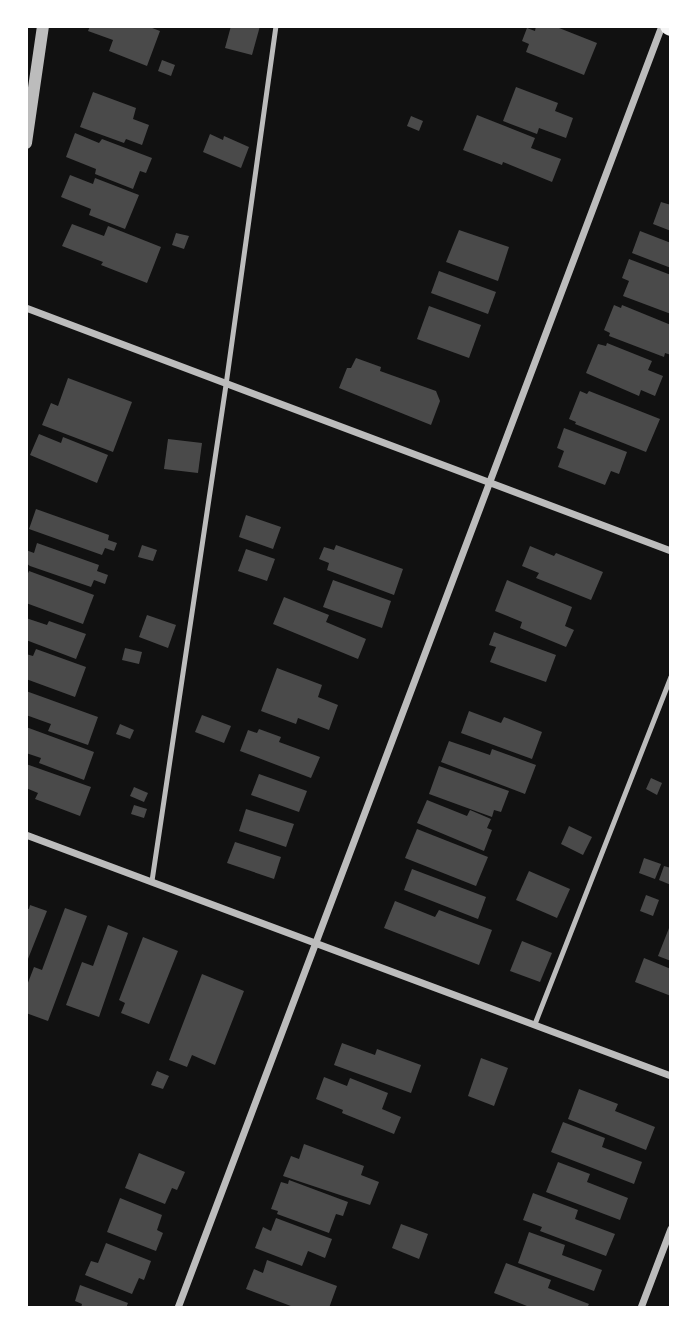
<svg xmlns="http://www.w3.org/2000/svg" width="697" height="1334" font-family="'Fira Sans',sans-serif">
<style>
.building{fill:#4a4a4a}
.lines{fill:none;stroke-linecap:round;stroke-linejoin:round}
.service{stroke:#bcbcbc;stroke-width:5}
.minor{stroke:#bcbcbc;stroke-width:7}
.tertiary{stroke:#bcbcbc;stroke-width:12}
.primary{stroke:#f5f5f5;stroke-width:18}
</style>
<rect width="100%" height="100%" fill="#111"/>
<!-- building -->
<g class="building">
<polygon points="90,26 147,26 160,31 147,66 109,51 113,40 88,31"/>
<polygon points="231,26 260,26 252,55 225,48"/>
<polygon points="536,26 554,26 597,43 584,75 526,52 529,44 522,41 527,28 535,31"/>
<polygon points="162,60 175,65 171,76 158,71"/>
<polygon points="516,87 558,103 555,111 573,118 566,138 539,128 537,134 503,121"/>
<polygon points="93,92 136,108 133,119 149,125 142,145 126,139 124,143 80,127"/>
<polygon points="477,115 535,138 531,148 561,159 552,182 503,162 502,165 463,150"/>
<polygon points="411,116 423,121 419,131 407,126"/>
<polygon points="75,133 99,143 102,139 152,158 146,173 140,171 133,189 95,174 96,169 66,157"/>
<polygon points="210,134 223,140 224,136 249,147 241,168 203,152"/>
<polygon points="70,175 93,184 95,178 139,195 125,229 89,215 91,209 61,197"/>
<polygon points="661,202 671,205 671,231 653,224"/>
<polygon points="72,224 104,236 108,226 161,247 147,283 101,265 103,262 62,246"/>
<polygon points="459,230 509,247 498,281 446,262"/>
<polygon points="640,231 671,243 671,268 632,253"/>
<polygon points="176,233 189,236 184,249 172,245"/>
<polygon points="629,259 671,275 671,314 623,296 629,281 622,278"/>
<polygon points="439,271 496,292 488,314 431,293"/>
<polygon points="614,305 621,308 622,305 671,325 671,355 665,353 664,357 609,336 610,333 604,330"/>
<polygon points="429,306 481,325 469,358 417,339"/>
<polygon points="607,343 652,361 648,370 663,376 655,396 641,390 639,396 586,373 598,344 606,346"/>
<polygon points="356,358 381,367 380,371 436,391 440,401 431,425 339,388 347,368 351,368"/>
<polygon points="68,378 132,402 113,452 42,425 51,403 58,406"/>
<polygon points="580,391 587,394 589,391 660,419 646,452 575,424 576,422 569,419"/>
<polygon points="564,428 627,452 619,474 611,471 605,485 558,467 564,451 557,448"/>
<polygon points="39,434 61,443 63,437 108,455 97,483 30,455"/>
<polygon points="168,439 202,443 198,473 164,469"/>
<polygon points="36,509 109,535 108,540 117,543 114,551 105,548 102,555 29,529"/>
<polygon points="246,515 281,527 273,549 239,537"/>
<polygon points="37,543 99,565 97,571 108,575 105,584 94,580 91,587 30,566 26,563 26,550 34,553"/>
<polygon points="142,545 157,550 153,561 138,557"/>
<polygon points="336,545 403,569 394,595 327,570 329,563 319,559 324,547 334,550"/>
<polygon points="530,546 554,556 556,553 603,572 591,600 536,578 539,573 522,566"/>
<polygon points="246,549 275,559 267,581 238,571"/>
<polygon points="29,571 94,595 83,624 26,603 26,578"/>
<polygon points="333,580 391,601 382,628 323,607"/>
<polygon points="507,580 572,607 565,626 574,630 566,647 520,628 522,622 495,611"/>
<polygon points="284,597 329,615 326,622 366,639 358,659 273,624"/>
<polygon points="147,615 176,625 168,648 139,637"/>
<polygon points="26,618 47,625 49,621 86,634 76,659 26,640"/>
<polygon points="494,632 556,655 546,682 490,662 496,647 489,645"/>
<polygon points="125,648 142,652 139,664 122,660"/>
<polygon points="36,649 86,667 75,697 26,679 26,654 33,656"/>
<polygon points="277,668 322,685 318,697 338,705 329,730 298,718 296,724 261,711"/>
<polygon points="26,691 98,717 88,745 48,731 51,724 26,715"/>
<polygon points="469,711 501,723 504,717 542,732 532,759 461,733"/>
<polygon points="202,715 231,726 224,743 195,732"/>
<polygon points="120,724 134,730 130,739 116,734"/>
<polygon points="26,727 94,752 84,780 39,763 41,758 26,753"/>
<polygon points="259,729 281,737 279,742 320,757 311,778 240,751 248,730 257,733"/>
<polygon points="449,741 490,755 492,749 536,765 525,794 441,762"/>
<polygon points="26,764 91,787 80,816 35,799 38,793 26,788"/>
<polygon points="439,766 509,791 501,812 494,810 492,817 429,794"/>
<polygon points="259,774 307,791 299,812 251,795"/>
<polygon points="651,778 662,783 657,795 646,789"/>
<polygon points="134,787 148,793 144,802 130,796"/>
<polygon points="427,800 467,816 470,810 491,819 487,828 492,830 484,851 417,823"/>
<polygon points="134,805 147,809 144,818 131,814"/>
<polygon points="246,809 294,824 286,847 239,831"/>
<polygon points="569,826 592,837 583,855 561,844"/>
<polygon points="417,829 488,857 476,886 405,858"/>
<polygon points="235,842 281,857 274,879 227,863"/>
<polygon points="644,858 661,864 655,879 639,873"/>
<polygon points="664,866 671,868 671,885 659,880"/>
<polygon points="412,869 486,897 478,919 404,890"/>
<polygon points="529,871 570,889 557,918 516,900"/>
<polygon points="646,895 659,900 653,916 640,911"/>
<polygon points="395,901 435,917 439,910 492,930 479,965 384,928"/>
<polygon points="30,905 47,911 26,964 26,908 29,909"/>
<polygon points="65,908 87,916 48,1021 26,1013 26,988 34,967 42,970"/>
<polygon points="671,923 671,961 658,956"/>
<polygon points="108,925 128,933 99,1017 66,1005 82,962 93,966"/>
<polygon points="143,937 178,951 149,1024 121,1013 125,1003 119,1000"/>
<polygon points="522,941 552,953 540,982 510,971"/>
<polygon points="644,958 671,969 671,996 635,982"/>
<polygon points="202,974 244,991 215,1065 192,1055 187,1067 169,1060"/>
<polygon points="342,1043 375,1055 377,1049 421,1065 411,1093 334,1065"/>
<polygon points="481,1058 508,1068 494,1106 468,1096"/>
<polygon points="157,1071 169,1076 163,1089 151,1085"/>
<polygon points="324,1077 347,1086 350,1078 388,1093 382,1109 401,1117 394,1134 342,1113 343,1110 316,1099"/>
<polygon points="579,1089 618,1104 615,1111 655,1127 646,1150 568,1119"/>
<polygon points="563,1122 605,1138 602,1147 642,1162 634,1184 551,1152"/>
<polygon points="304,1144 364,1166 361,1175 379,1182 370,1205 283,1176 291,1156 299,1159"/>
<polygon points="139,1153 185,1172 177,1190 172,1188 165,1204 125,1188"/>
<polygon points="558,1162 590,1174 587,1182 628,1198 620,1220 546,1192"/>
<polygon points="289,1180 348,1202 343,1216 336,1214 329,1233 277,1214 278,1211 271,1209 281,1182 288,1184"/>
<polygon points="533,1193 578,1210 575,1219 615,1234 606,1256 540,1231 542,1227 523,1220"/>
<polygon points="120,1198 162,1215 157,1230 163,1233 156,1251 107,1232"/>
<polygon points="276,1218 332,1239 325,1258 308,1251 302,1266 255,1248 263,1227 271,1231"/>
<polygon points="401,1224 428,1234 419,1259 392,1248"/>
<polygon points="529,1232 565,1245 562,1255 602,1270 594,1291 518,1263"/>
<polygon points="106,1243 151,1261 144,1280 139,1278 132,1294 85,1275 91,1261 98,1263"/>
<polygon points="267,1260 337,1286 329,1308 296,1308 246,1289 254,1269 263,1273"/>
<polygon points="506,1263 551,1280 548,1288 589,1304 587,1308 532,1308 494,1293"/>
<polygon points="80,1285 128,1303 126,1308 81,1308 82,1304 75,1301"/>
</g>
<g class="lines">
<!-- service -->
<g class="service">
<polyline points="152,881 226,385 276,26"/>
<polyline points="535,1024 671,677"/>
</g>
<!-- minor -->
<g class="minor">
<polyline points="26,308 671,551"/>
<polyline points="26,835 671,1076"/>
<polyline points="178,1308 662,26"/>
<polyline points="641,1308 671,1229"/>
</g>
<!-- tertiary -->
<polyline class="tertiary" points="26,143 43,26"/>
<!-- primary -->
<polyline class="primary" points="669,26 671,27"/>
</g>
<!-- border -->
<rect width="697" height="1334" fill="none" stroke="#ffffff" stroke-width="56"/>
</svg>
